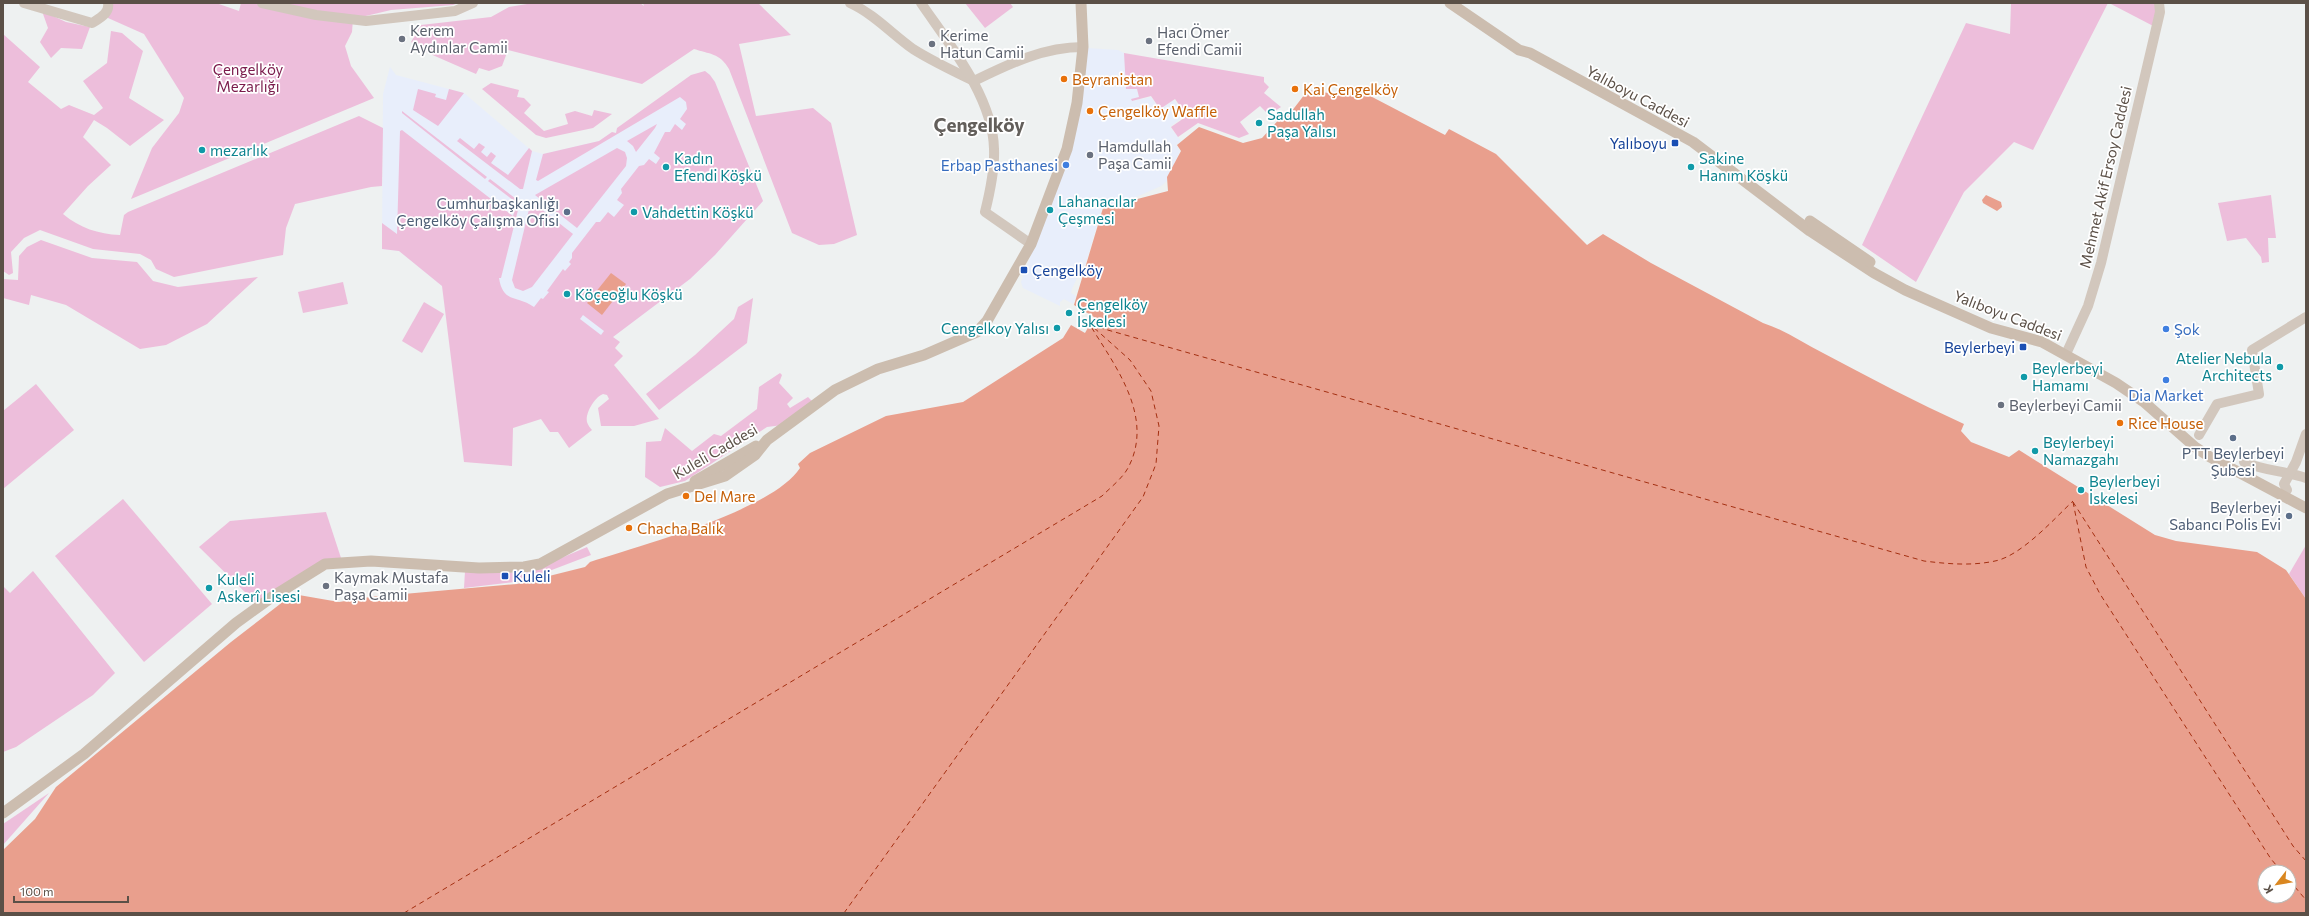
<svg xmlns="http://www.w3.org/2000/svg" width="2309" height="916" font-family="Commissioner,sans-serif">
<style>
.commercial{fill:#e8eefb}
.green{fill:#edbedb;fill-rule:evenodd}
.water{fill:#e99f8d;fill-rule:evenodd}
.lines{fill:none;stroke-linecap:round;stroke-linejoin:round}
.ferry{stroke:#a42f11;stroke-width:1;stroke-dasharray:5 4;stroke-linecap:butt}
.secondary{stroke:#d2c7bd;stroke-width:10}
.primary{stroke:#ccbdaf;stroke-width:11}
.worship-dot{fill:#6b7280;stroke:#fff;stroke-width:1.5}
.food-dot{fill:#e8710a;stroke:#fff;stroke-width:1.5}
.culture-dot{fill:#0f9aa8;stroke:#fff;stroke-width:1.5}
.transit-dot{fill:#1a4fb4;stroke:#fff;stroke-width:1.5}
.shop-dot{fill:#3f7fe0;stroke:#fff;stroke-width:1.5}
.service-dot{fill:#5c6f8a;stroke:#fff;stroke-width:1.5}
.labels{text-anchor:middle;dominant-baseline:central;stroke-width:3.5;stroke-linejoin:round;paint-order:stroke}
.worship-label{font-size:15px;fill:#5b616d;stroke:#fff;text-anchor:start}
.park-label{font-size:15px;fill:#7a1a4b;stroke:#fff}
.food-label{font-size:15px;fill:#c56008;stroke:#fff;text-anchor:start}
.street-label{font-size:15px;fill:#5b5047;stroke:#fff}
.culture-label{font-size:15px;fill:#0d838f;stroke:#fff;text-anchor:start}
.transit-label{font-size:15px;fill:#164399;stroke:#fff;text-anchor:end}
.shop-label{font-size:15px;fill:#366cbe;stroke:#fff;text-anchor:end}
.service-label{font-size:15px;fill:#4e5e75;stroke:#fff;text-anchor:end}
.district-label{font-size:19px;font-weight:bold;fill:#635f5b;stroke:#fff}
</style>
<rect width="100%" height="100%" fill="#eef1f1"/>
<!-- commercial -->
<g class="commercial">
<polygon points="1087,48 1118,50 1124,53 1126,66 1137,89 1139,97 1132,101 1151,97 1160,110 1174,100 1185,115 1170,127 1181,141 1176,145 1180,151 1167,181 1161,186 1125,202 1123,200 1114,205 1102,208 1084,270 1081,269 1072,289 1071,293 1076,296 1073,304 1064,299 1060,302 1060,306 1023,288 1021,282 1050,202"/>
<polygon points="390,67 396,75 464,93 532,151 543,154 599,141 612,132 616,133 617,128 705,71 710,75 715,82 763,201 715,255 690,279 613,337 620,342 442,286 399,251 382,249 383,94"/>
</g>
<!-- green -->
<g class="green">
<polygon points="107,3 216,3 239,11 241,3 458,3 453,5 391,10 353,19 352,32 345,46 351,66 374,98 131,199 152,148 179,113 184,98 144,34 108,18"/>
<path d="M533,3H640L644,6L643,3H758L791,35L739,44L756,116L813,108L831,123L857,235L834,244L819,245L792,233L729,69C720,53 709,54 694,49L642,84L508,50L502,66L489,71L479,68L476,74L428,53L411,42L421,25L491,17L509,7Z"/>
<polygon points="965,3 1010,3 1013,7 985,28"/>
<polygon points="2011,3 2108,3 2033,150 2014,142 1964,192 1916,282 1862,245 1966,23 2010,34"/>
<polygon points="2109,3 2158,3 2159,29"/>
<polygon points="42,11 66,22 90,27 82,49 61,48 51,58 40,42 48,28"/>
<path d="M111,31L122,33L143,51L129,98L164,120L130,146L107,128L94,120L83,137L111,165L88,186L63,214C80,228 98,234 120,235L124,215L128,212L359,116L383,128L382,186L371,187L295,204L286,228L283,255L174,277L156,269L151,260L140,254L93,249L40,230L24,238L11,252L13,273L9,275L3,271V34L40,67L28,82L61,109L69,105L94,115L103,108L83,81L107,63Z"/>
<polygon points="1124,53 1264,77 1264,82 1269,87 1264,93 1281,107 1269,115 1260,106 1240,122 1249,134 1239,138 1198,123 1178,137 1171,127 1187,116 1175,99 1160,109 1151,96 1132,101 1131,99 1139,97 1137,89 1126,89"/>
<path d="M705,71L710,75L715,82L763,201L715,255L690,279L613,337L620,342L615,348L623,356L614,365L659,419L634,426H601L598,408L609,399L607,395L603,394C595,397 585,413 587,422C588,425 590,428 592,430L569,448L558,432H550L541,419L513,428L512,466L464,462L442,286L399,251L382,249V223L397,234L400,131L402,130L513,216L517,203L488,181L490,179L520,202L501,278H499C503,304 518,295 534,307L541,298L543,299L549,292L547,291L563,269L565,271L571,264L569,262L572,258V253L596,222H600L608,212L614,217L624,205L617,200L622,193L621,189L639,166L644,165L649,159L656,164L660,158L654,153L665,132H670L675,124L682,130L686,124L680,119L687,109L686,102L680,97L538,181L536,180L543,154L599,141L612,132L616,133L617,128L691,75ZM583,315L604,331L601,335L580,319Z"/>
<polygon points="491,83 519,90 517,97 524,98 531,105 524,113 544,131 568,124 565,114 575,111 592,116 594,110 612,114 593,128 546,138 536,135 482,89"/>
<polygon points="418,89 436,94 435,97 446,100 449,89 464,93 438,126 413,110"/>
<polygon points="402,111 487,177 485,179 402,113"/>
<polygon points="657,124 655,128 636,152 633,146 627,141"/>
<polygon points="460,138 474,149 479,143 485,147 481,152 487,157 491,152 496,156 491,163 508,175 529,148 532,151 523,189 520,189 457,141"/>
<polygon points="617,148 625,152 627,158 626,166 577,228 535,195"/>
<polygon points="2271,195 2276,238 2268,238 2269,262 2262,263 2261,257 2246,238 2227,241 2218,203"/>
<polygon points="531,201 573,234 532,287 523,291 515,288 512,280"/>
<polygon points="41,240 92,258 137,262 153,281 178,287 258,277 207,324 166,345 140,349 66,305 31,295 29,305 3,298 3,279 18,280 19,256 27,247"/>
<polygon points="343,282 348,304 303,313 298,292"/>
<polygon points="753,298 747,343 659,410 646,394 695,355 734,319 738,307"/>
<polygon points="424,302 444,314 422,353 402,341"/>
<polygon points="780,373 782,375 779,383 793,398 787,404 790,408 808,397 813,402 783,425 767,427 685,481 660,487 645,477 646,442 661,441 665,428 692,451 714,434 721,436 757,409 759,387"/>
<polygon points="36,384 74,430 3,489 3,411"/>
<polygon points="123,499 212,604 144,662 55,556"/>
<polygon points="326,512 341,558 256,603 199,547 230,521"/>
<polygon points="2306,545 2306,599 2289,574"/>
<polygon points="587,547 591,555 523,581 464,588 465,571 526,573"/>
<polygon points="33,571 115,673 93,695 16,747 3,752 3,586 10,593"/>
<polygon points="49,793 3,845 3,824"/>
</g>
<!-- water -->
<g class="water">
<path d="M1353,87L1445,135L1449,129L1496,154L1587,245L1603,234L1651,263L1763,323C1785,330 1803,343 1823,353C1870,378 1916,402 1964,424L1961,431L1971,442L2009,457L2019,450L2155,535L2176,541L2257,552L2286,570L2306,599V913H3V850L35,819L56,787L231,642L293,594L339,602L370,597L517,584L585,567L590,562C641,545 772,511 800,468L798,464L810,453L886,416L963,402L1063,338L1071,325L1085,333L1094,317L1074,305L1103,208L1168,191L1167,177L1181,151L1177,145L1199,127L1243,143L1262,138L1284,114L1288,116L1308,90L1349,96ZM2265,872H2289V896H2265Z"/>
<polygon points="1986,195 2001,202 2002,207 1997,211 1983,203 1982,200"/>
<polygon points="611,273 626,284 602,315 587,303"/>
</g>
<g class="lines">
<!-- ferry -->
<g class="ferry">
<path d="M1090,325L1924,561C1948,564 1972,566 1995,561C2021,556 2054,519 2073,501"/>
<polyline points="2073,502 2086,567 2100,594 2271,859 2282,872"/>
<polyline points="2073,502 2293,846 2306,861"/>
<polyline points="2289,880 2306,900"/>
<path d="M404,913L1102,496C1111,487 1124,477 1129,466C1154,416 1115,366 1090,325"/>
<polyline points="844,913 1143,497 1156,464 1159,426 1151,391 1130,360 1092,326"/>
</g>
<!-- secondary -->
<g class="secondary">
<path d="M24,3L92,23C100,18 110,13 108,3"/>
<polyline points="262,3 316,15 366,21 455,11 473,3"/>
<path d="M850,3C874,14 892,34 913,49C932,61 953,71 974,81"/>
<path d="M921,3C949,44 993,97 994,149C995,170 990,192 985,212L1031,244"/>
<path d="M974,81C1009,64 1043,47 1083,47"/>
<polyline points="2066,354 2088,306 2101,263 2160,12 2159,3"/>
<polyline points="2199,435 2217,404 2259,394 2252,350 2306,317"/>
<path d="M2244,462C2264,471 2286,471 2306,478"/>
<polyline points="2287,490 2284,484 2296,462 2306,434"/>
</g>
<!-- primary -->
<g class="primary">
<polyline points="1450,3 1519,50 1530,53 1693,142 1810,231 1874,273 1905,290 1991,328 2042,342 2116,383 2144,402 2195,447 2210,457 2306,508"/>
<polyline points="1810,221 1870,262"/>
<polyline points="695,481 756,446"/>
<polyline points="3,813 84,754 236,623 272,597 325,564 371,561 479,568 524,567 540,564 667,494 725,476 755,455 767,440 835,390 878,369 924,355 977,332 987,321 1031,244 1067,149 1077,103 1083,47 1081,3"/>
</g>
</g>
<!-- markers -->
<g class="worship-dot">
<circle cx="402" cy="39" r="4"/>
<circle cx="1149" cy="41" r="4"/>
<circle cx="932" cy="44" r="4"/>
<circle cx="1090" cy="155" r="4"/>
<circle cx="2001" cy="405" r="4"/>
<circle cx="326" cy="586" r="4"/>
</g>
<g class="food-dot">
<circle cx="1064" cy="79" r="4"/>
<circle cx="1295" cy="89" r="4"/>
<circle cx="1090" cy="111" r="4"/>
<circle cx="2120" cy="423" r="4"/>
<circle cx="686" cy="496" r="4"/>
<circle cx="629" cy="528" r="4"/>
</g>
<g class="culture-dot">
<circle cx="1259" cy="123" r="4"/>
<circle cx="202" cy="150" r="4"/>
<circle cx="666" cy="167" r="4"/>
<circle cx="1691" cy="167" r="4"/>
<circle cx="1050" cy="210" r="4"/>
<circle cx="634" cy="212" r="4"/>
<circle cx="567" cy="294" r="4"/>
<circle cx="1069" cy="313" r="4"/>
<circle cx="1057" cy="328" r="4"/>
<circle cx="2280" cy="367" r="4"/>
<circle cx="2024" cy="377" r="4"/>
<circle cx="2035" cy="451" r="4"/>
<circle cx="2081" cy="490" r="4"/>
<circle cx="209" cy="588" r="4"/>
</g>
<g class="transit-dot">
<rect x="1671" y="139" width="8" height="8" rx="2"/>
<rect x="1020" y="266" width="8" height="8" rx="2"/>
<rect x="2019" y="343" width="8" height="8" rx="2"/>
<rect x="501" y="572" width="8" height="8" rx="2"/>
</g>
<g class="shop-dot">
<circle cx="1066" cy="165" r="4"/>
<circle cx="2166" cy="329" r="4"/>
<circle cx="2166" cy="380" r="4"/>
</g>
<g class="service-dot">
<circle cx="567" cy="212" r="4"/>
<circle cx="2233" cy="438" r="4"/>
<circle cx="2289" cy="516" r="4"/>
</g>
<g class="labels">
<!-- worship labels -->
<g class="worship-label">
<text x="410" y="30">Kerem<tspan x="410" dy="17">Aydınlar Camii</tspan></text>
<text x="1157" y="32">Hacı Ömer<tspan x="1157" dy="17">Efendi Camii</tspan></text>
<text x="940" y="35">Kerime<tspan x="940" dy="17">Hatun Camii</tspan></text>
<text x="1098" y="146">Hamdullah<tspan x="1098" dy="17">Paşa Camii</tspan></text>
<text x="2009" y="405">Beylerbeyi Camii</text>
<text x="334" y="577">Kaymak Mustafa<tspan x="334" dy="17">Paşa Camii</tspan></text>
</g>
<!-- park labels -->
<g class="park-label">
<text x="248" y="69">Çengelköy<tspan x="248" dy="17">Mezarlığı</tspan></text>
</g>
<!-- food labels -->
<g class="food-label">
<text x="1072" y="79">Beyranistan</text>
<text x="1303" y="89">Kai Çengelköy</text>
<text x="1098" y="111">Çengelköy Waffle</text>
<text x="2128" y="423">Rice House</text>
<text x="694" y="496">Del Mare</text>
<text x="637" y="528">Chacha Balık</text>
</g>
<!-- street labels -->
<g class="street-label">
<text transform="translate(1638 96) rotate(28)">Yalıboyu Caddesi</text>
<text transform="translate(2105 177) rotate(-77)">Mehmet Akif Ersoy Caddesi</text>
<text transform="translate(2008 315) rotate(21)">Yalıboyu Caddesi</text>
<text transform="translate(715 451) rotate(-30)">Kuleli Caddesi</text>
</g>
<!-- culture labels -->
<g class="culture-label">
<text x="1267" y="114">Sadullah<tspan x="1267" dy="17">Paşa Yalısı</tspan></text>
<text x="210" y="150">mezarlık</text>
<text x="674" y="158">Kadın<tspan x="674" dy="17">Efendi Köşkü</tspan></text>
<text x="1699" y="158">Sakine<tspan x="1699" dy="17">Hanım Köşkü</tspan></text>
<text x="1058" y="201">Lahanacılar<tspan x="1058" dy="17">Çeşmesi</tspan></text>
<text x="642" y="212">Vahdettin Köşkü</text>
<text x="575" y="294">Köçeoğlu Köşkü</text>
<text x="1077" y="304">Çengelköy<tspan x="1077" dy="17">İskelesi</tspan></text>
<text x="1049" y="328" text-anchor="end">Cengelkoy Yalısı</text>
<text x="2272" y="358" text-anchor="end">Atelier Nebula<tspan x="2272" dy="17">Architects</tspan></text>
<text x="2032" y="368">Beylerbeyi<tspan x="2032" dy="17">Hamamı</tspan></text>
<text x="2043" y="442">Beylerbeyi<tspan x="2043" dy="17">Namazgahı</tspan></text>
<text x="2089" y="481">Beylerbeyi<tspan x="2089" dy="17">İskelesi</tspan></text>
<text x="217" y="579">Kuleli<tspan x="217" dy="17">Askerî Lisesi</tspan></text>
</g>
<!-- transit labels -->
<g class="transit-label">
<text x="1667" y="143">Yalıboyu</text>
<text x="1032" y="270" text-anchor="start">Çengelköy</text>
<text x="2015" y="347">Beylerbeyi</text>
<text x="513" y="576" text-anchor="start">Kuleli</text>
</g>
<!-- shop labels -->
<g class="shop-label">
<text x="1058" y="165">Erbap Pasthanesi</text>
<text x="2174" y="329" text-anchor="start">Şok</text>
<text x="2166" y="395" text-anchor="middle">Dia Market</text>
</g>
<!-- service labels -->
<g class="service-label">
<text x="559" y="203">Cumhurbaşkanlığı<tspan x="559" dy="17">Çengelköy Çalışma Ofisi</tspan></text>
<text x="2233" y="453" text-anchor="middle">PTT Beylerbeyi<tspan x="2233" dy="17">Şubesi</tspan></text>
<text x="2281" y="507">Beylerbeyi<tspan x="2281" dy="17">Sabancı Polis Evi</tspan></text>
</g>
<!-- district labels -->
<g class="district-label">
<text x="979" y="124">Çengelköy</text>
</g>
</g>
<!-- border -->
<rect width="2309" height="916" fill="none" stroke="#5b5047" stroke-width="8"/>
<!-- north arrow -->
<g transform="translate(2277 884) rotate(239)"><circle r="19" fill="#ffffff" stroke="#bdb9b5"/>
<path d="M0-3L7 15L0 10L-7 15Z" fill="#da8720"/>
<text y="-6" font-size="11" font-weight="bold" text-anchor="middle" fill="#5b5047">K</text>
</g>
<!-- scale -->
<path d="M14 896v6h114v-6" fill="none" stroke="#5b5047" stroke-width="2"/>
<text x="20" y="896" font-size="12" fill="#5b5047" stroke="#ffffff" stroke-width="3" paint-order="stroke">100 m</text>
</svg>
